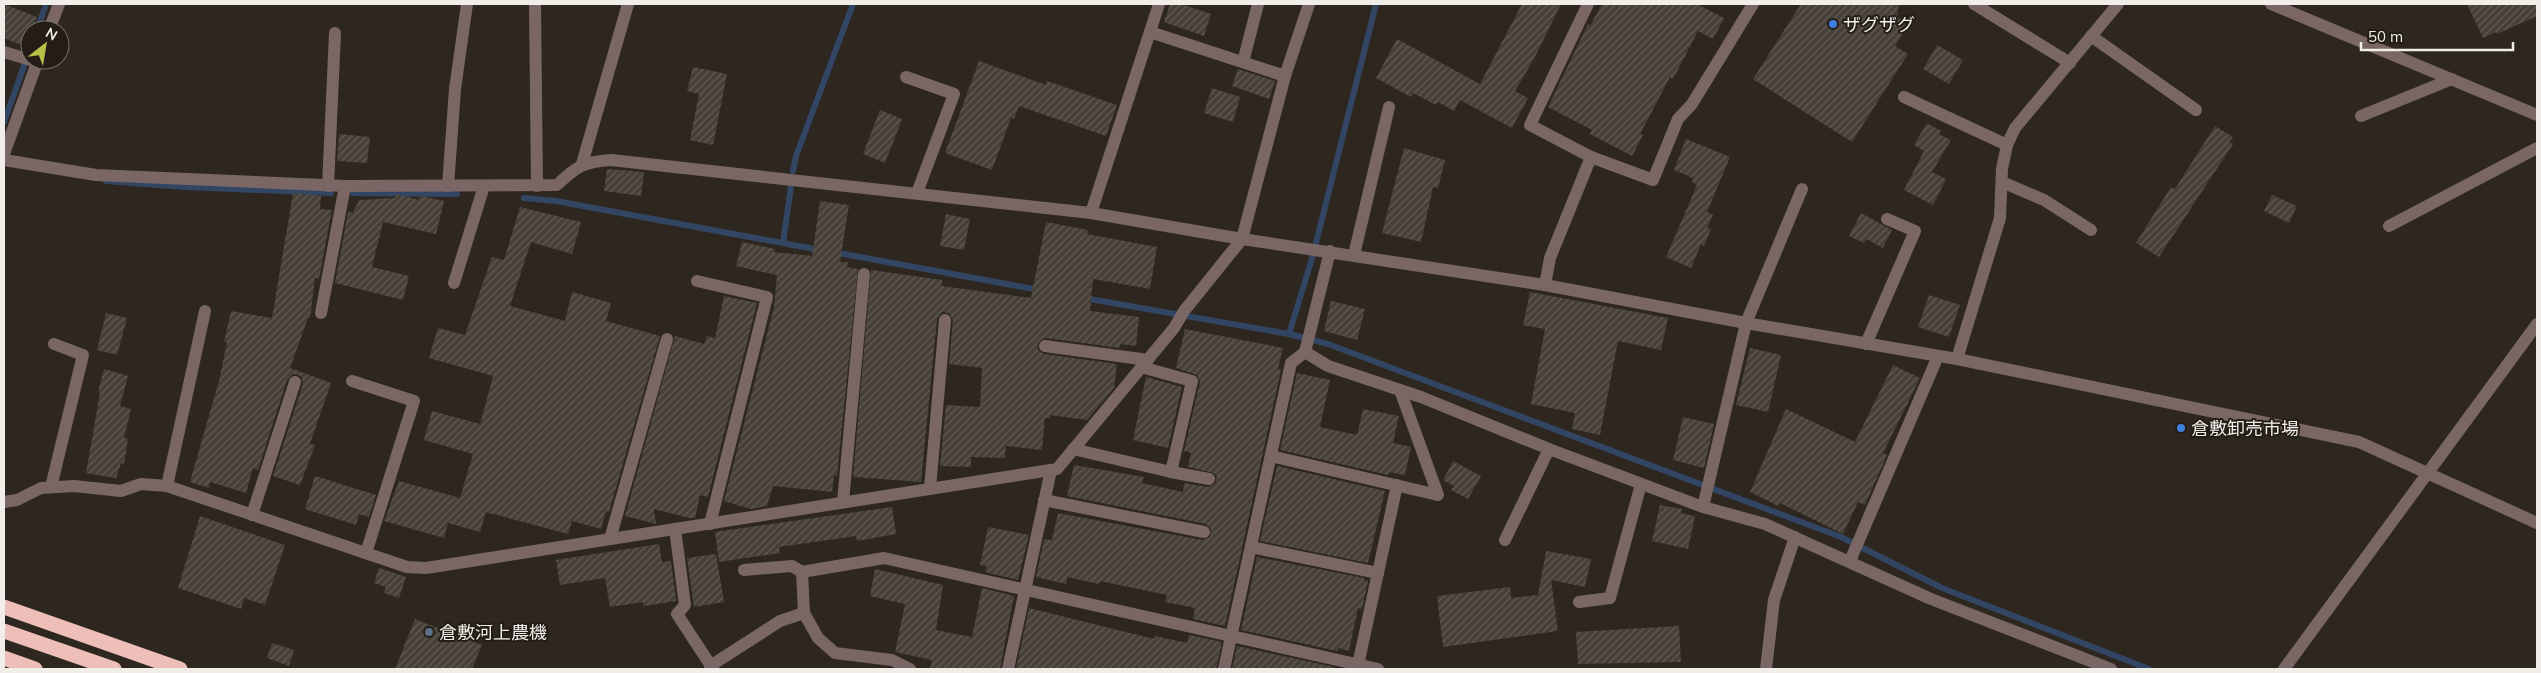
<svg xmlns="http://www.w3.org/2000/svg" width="2541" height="673" font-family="Mulish,'Noto Sans JP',sans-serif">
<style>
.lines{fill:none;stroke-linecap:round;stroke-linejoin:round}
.stream{stroke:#324562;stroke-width:6}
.building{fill:url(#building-hatch)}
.minor{stroke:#7a6765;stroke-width:12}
.highway{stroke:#eebfb9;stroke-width:15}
.shop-dot{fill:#3f7fe0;stroke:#241d17;stroke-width:2}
.service-dot{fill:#5c6f8a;stroke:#241d17;stroke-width:2}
.labels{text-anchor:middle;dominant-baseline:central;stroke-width:4;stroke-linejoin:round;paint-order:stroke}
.poi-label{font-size:18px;fill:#f1ede8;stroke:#241d17;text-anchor:start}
</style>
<defs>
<pattern id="building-hatch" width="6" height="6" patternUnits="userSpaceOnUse" patternTransform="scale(1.25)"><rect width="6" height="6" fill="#474038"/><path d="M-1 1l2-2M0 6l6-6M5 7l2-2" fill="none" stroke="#625c55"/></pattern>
</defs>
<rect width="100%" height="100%" fill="#2e2720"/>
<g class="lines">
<!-- stream -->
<g class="stream">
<polyline points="37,30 46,4"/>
<polyline points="4,122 30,49"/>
<polyline points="793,171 796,156 853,4"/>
<polyline points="106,181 185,187 331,193"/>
<polyline points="353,193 457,194"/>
<polyline points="524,198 556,201 820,250"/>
<polyline points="783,243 791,186"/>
<polyline points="833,252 1039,290"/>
<polyline points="1084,298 1289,334 1328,344 1841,537 1942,588 2149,669"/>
<polyline points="1289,334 1313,255 1376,4"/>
</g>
</g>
<!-- building -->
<g class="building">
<polygon points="4,4 37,17 32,30 30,30 26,47 4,38"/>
<polygon points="1170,4 1181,4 1211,14 1204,36 1164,22"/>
<polygon points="1522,4 1561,4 1535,57 1515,91 1528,98 1512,128 1460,100 1454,111 1438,102 1436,105 1413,93 1411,97 1376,78 1397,39 1480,84"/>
<polygon points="1602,4 1697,4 1724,18 1713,39 1698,31 1673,79 1670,77 1640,134 1643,135 1632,156 1590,134 1592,130 1548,107 1588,24 1590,26"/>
<polygon points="1801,4 1899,4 1897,16 1907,27 1895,46 1908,54 1852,142 1753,79"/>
<polygon points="2467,4 2537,4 2537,16 2497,34 2496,32 2483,38"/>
<polygon points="1937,45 1963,60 1949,84 1923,69"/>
<polygon points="979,61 1046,85 1047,81 1117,105 1106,136 1019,106 1014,119 1011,118 992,170 945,153"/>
<polygon points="693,67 727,74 713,145 690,140 699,94 687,91"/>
<polygon points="1238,69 1275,81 1269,99 1232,86"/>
<polygon points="1212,88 1240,97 1233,122 1204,113"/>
<polygon points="880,110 902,119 885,163 863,154"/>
<polygon points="1927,123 1941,131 1939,134 1951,140 1932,172 1946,179 1933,205 1904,190 1924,151 1914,145"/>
<polygon points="2215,126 2233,137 2229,142 2233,144 2159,257 2136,243 2171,187 2175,189"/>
<polygon points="339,134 370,137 367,163 337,161"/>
<polygon points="1686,139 1730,157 1707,212 1713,215 1707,228 1711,229 1704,246 1701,244 1691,268 1666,257 1697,185 1692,182 1693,178 1674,170"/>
<polygon points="1404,148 1445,160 1438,188 1433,187 1421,242 1382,233"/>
<polygon points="607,169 644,172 641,196 604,191"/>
<polygon points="293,193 321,196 320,209 332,210 319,279 315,278 310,318 308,318 290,368 331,383 310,444 315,445 300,485 273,476 303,384 301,376 293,374 287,380 258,470 253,468 246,493 210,482 209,488 190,482 219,381 227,342 224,342 231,311 272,318"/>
<polygon points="396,194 419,200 420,196 444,201 436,234 383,222 372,267 409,276 403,300 335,283 348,212 353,213 359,200 395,198"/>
<polygon points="2272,195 2297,206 2289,223 2264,211"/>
<polygon points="820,201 849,205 840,262 848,262 847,267 858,269 837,476 834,475 832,492 773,486 767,506 751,509 724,501 774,307 777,275 736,266 742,242 775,249 774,252 812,256"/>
<polygon points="520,207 581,222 572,254 531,242 510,306 565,321 572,292 611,303 606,321 660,336 609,512 606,511 601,529 572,521 568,534 486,512 480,532 448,523 444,538 384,521 399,481 460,498 473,454 424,440 432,411 480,424 493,376 429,358 438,328 465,335 492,257 504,260"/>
<polygon points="1861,213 1892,230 1883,248 1866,239 1864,243 1849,236"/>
<polygon points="946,214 970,219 964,250 940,246"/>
<polygon points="1046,222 1088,230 1087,234 1157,247 1150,289 1093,279 1090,311 1139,317 1136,346 1120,344 1120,348 1046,338 1042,339 1037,344 1038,350 1044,354 1117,364 1114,388 1087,420 1050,415 1050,418 1045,418 1042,450 1006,446 1005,458 971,457 971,467 940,466 946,405 980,407 982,368 949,364 953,320 949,313 942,312 937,319 921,482 853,477 871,270 942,280 942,286 1031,298"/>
<polygon points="1530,292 1668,318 1661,350 1618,341 1600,435 1572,429 1575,413 1531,404 1545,329 1523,325"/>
<polygon points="1929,295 1960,305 1949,337 1918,327"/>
<polygon points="724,296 757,303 708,497 700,495 695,518 689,518 654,509 656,524 625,516 675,336 704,344 707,336 715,338"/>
<polygon points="1331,301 1365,309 1357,340 1324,331"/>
<polygon points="106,313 127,318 117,355 97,350"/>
<polygon points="1185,329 1283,348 1278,369 1281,370 1225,626 1193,619 1195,608 1165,602 1167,595 1100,581 1099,584 1067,577 1066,584 1036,577 1044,539 1052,540 1058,513 1202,540 1210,537 1211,529 1206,524 1067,496 1074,465 1144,477 1142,483 1183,492 1184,483 1208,487 1215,484 1217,477 1214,473 1188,467 1191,453 1184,451 1200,382 1197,375 1176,368"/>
<polygon points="1750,348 1781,355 1768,412 1736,405"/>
<polygon points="1893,365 1920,378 1883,453 1887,455 1865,505 1858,502 1843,534 1780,503 1778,506 1750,492 1786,409 1855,442"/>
<polygon points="104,369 128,376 120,406 131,409 124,438 128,439 124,464 121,463 116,478 86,473 100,393 98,392"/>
<polygon points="1297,373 1330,380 1320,427 1357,435 1363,409 1399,416 1393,443 1411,447 1405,475 1389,472 1388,475 1280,450"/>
<polygon points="1146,377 1182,387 1168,448 1133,440"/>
<polygon points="1683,417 1714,424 1704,468 1673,460"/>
<polygon points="1453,461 1481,476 1468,499 1451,490 1454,486 1443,480"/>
<polygon points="1277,466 1385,491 1368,563 1260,541"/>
<polygon points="315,476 376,495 369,517 359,514 356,525 305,509"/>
<polygon points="1660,505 1682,509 1681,513 1695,516 1688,549 1652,541"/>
<polygon points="892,507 896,534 857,541 856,536 779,547 780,553 719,562 715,532"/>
<polygon points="200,516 285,545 265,605 244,598 241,609 178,588"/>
<polygon points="988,527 1029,535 1018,580 985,572 987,566 980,565"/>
<polygon points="659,544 662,562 671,561 676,601 644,606 643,602 610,607 605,578 560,585 556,560"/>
<polygon points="1546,551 1591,559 1585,587 1551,580 1558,631 1443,647 1437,596 1510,587 1511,598 1538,595"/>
<polygon points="716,554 724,602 694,607 687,558"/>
<polygon points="1257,557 1364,578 1364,580 1368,581 1362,609 1358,608 1349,651 1338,648 1337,651 1241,630"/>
<polygon points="379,568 406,577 399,598 384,593 386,587 374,583"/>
<polygon points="875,569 943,585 936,630 972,637 982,588 1014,596 1000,669 930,669 932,660 895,652 905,604 870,596"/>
<polygon points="1029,608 1154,639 1155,636 1187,643 1189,635 1222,642 1216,669 1016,669"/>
<polygon points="415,619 482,645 472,669 395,669"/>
<polygon points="1679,626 1681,662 1578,664 1576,632"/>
<polygon points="272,643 294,650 289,666 267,658"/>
<polygon points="1237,646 1334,667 1333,669 1232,669"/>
</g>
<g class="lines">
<!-- minor -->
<g class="minor">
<polyline points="535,4 537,186"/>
<polyline points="1974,4 2070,63"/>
<polyline points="2271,4 2537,115"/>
<polyline points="49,30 59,4"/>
<polyline points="1150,32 1285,76 1309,4"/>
<polyline points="2091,36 2196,110"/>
<polyline points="4,52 37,62"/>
<polyline points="1243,62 1258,4"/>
<polyline points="906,77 954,94 917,193"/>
<polyline points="1904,97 2007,145"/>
<polyline points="2361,116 2452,79"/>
<polyline points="4,154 38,60"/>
<polyline points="1591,157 1653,180 1678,119 1692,104 1753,4"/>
<path d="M4,160L96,175L345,186L557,185C577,166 583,162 611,160L1091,213L1242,239L1545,285L1746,323L1957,359L2359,442L2537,523"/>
<polyline points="582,164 628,4"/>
<polyline points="2002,182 2044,200 2091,230"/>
<polyline points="328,186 335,33"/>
<polyline points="448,186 455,89 467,4"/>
<polyline points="1091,213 1159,4"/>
<polyline points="2389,226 2537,148"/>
<polyline points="1330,251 1305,352 1328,366 1421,397 1549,449 1703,507 1765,524 1931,599 2111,669"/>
<polyline points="1354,255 1389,107"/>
<polyline points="697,281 767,297 710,524"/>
<polyline points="454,283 484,186"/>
<polyline points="1545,285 1550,258 1591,157 1530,125 1588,4"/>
<polyline points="321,313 345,186"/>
<polyline points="1866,344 1915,231 1887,219"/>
<polyline points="1045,346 1148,360"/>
<polyline points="1957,359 2000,218 2002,169 2007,145 2015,128 2118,4"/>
<polyline points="352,381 414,401 366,553"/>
<polyline points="1073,449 1171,472 1192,381 1141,367"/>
<polyline points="1271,456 1438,495 1400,390"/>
<polyline points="1171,472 1209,479"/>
<polyline points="167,486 205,311"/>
<polyline points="51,487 83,355 54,344"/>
<polyline points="930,488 945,320"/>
<polyline points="1044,500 1204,532"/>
<polyline points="4,502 17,500 41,488 74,486 121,491 141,484 167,486 407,567 426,568 1057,469 1174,328 1184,311 1242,239 1285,76"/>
<polyline points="843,502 864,274"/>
<polyline points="1703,507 1746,323 1802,189"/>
<polyline points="252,515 295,382"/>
<polyline points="675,529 685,605 677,614 713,669"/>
<polyline points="610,539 667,339"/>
<polyline points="1505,540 1549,449"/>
<polyline points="1251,547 1378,573"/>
<polyline points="1850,561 1938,356"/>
<polyline points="744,570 792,566 802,572"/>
<polyline points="1579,602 1610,598 1641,484"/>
<polyline points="1358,665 1397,485"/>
<polyline points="710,666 780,621 804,613"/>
<polyline points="910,669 892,660 835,653 818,638 804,613 802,572 884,558 1378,669"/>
<polyline points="1008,669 1051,470"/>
<polyline points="1224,669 1291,363 1305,352"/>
<polyline points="1766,669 1774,600 1795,537"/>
<polyline points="2284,669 2537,324"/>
</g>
<!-- highway -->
<g class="highway">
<polyline points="4,607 180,669"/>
<polyline points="4,631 114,669"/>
<polyline points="4,658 35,669"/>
</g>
</g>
<!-- markers -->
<g class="shop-dot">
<circle cx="1833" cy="24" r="5"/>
<circle cx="2181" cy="428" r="5"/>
</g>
<circle class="service-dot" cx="429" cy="632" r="5"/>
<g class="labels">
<!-- poi labels -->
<g class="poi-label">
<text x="1843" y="24">ザグザグ</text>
<text x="2191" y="428">倉敷卸売市場</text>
<text x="439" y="632">倉敷河上農機</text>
</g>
</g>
<!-- border -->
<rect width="2541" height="673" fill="none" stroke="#f1ede8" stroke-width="10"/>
<!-- north arrow -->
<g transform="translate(45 45) rotate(31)"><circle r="24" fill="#241d17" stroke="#76706b"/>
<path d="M0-4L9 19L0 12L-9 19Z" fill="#b8c147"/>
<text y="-8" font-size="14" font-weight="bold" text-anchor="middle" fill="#f1ede8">N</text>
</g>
<!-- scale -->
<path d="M2361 42v8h152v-8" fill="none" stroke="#f1ede8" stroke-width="2.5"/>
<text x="2368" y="42" font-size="15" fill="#f1ede8" stroke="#241d17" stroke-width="4" paint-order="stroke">50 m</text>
</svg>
